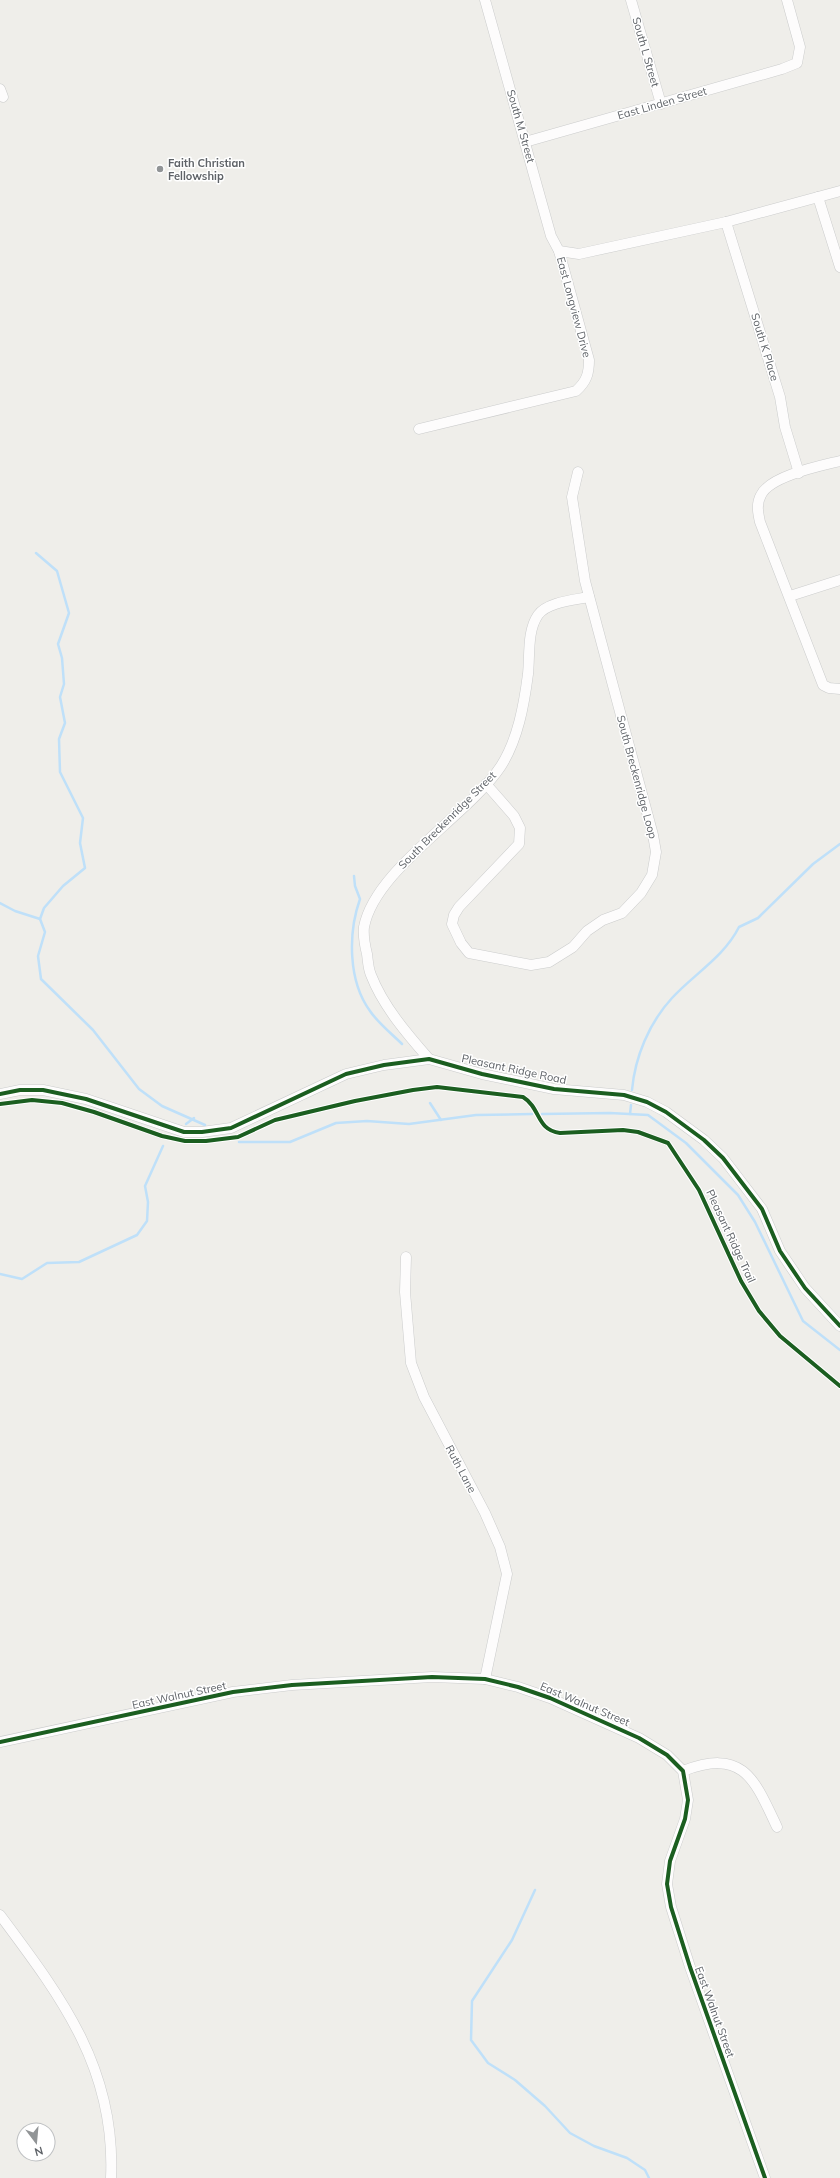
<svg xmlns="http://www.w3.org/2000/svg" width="840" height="2178" font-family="Mulish,sans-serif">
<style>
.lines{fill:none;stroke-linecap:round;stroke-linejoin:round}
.stream{stroke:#bfe0f9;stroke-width:2.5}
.minor-casing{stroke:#cbcccc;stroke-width:11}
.minor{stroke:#fdfcfc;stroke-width:10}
.cycleway-casing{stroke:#fff;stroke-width:6}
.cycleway{stroke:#1b5e20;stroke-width:4}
.poi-dot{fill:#919496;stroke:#fff;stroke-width:1.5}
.labels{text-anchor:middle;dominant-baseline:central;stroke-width:3;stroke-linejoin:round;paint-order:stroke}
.street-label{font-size:11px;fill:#5f6368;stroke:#fff}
.poi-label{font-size:11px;font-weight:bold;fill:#5f6368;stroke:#fff;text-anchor:start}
</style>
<rect width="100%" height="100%" fill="#efeeea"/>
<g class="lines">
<!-- stream -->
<g class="stream">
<polyline points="36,553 57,571 69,613 58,644 62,658 64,684 60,697 65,723 59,739 60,772 83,818 80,843 85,868 63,886 44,908 40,919 45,932 38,956 41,979 93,1030 139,1089 162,1106 205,1125"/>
<path d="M354,876L355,886L360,899C348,933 348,981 370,1011C378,1023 392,1034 402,1044"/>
<polyline points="0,903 15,911 40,919"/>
<path d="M632,1090C635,1057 649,1023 672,998C694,974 724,957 739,927L758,918L813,864L840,844"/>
<polyline points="430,1103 441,1120"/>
<polyline points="542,1114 610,1113 648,1115 686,1143 738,1195 755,1222 803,1321 840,1350"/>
<polyline points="630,1114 631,1105"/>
<polyline points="186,1124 194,1118"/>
<polyline points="239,1142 290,1142 336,1123 367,1121 409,1124 476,1115 532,1114"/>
<polyline points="0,1274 22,1279 47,1263 79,1262 137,1235 147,1221 148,1202 145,1186 163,1146"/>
<polyline points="535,1890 512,1940 472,2001 471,2040 488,2063 515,2080 545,2106 570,2133 594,2146 627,2158 645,2170 649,2178"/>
</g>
<!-- minor casing -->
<g class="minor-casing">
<g id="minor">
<polyline points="631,0 661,104"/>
<polyline points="0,89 3,97"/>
<polyline points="525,142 782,69 797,63 800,47 787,0"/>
<polyline points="818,197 840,267"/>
<polyline points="726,222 780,397 785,427 799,473"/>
<polyline points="559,251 579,254 726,222 840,191"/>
<path d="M419,429L576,391C587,381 589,373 589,360L559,251L551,236L485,0"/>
<path d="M840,461C820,466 770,476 761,495C756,504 758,513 760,522L823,685L829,688L840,689"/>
<polyline points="790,596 840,580"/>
<polyline points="486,784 514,816 520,828 519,844 459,907 454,915 452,924 461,943 469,953 531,965 549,962 573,947 587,931 603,920 622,913 641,893 652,875 656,852 653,835 585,581 572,497 578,472"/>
<path d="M429,1059C407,1034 383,1006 371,975C368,968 368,961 367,954C365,946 363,936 364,927C375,869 468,816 501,766C518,739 524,705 528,674C530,655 527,631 538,615C547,602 574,600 589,597"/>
<polyline points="0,1094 20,1090 43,1090 86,1099 184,1132 202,1132 231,1128 346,1074 384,1065 429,1059 482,1074 554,1089 624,1095 647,1102 666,1112 704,1140 723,1158 762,1209 780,1251 805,1288 840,1326"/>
<polyline points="406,1257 405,1292 411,1363 424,1397 485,1513 500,1547 507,1574 485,1679"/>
<polyline points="0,1742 233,1692 292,1685 432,1677 485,1679 518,1687 550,1698 639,1738 667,1755 683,1771 688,1800 685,1819 670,1861 667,1884 671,1907 690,1967 765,2178"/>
<path d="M683,1771C743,1748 754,1778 777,1827"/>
<path d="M0,1915C62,1998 116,2069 111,2178"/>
</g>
</g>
<!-- minor -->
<use href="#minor" class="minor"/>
<!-- cycleway casing -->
<g class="cycleway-casing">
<g id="cycleway">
<polyline points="0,1094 20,1090 43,1090 86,1099 184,1132 202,1132 231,1128 346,1074 384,1065 429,1059 482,1074 554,1089 624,1095 647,1102 666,1112 704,1140 723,1158 762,1209 780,1251 805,1288 840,1326"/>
<path d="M0,1104L32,1100L62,1103L94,1112L162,1136L185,1141H206L238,1137L275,1120L355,1101L413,1090L437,1087L523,1097C541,1108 536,1130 560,1133L623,1130L638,1132L668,1143L699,1190L741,1281L759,1311L780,1336L840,1386"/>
<polyline points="0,1742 233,1692 292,1685 432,1677 485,1679 518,1687 550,1698 639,1738 667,1755 683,1771 688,1800 685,1819 670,1861 667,1884 671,1907 690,1967 765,2178"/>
</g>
</g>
<!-- cycleway -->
<use href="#cycleway" class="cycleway"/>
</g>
<!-- markers -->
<circle class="poi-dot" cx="160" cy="169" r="4"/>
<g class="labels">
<!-- street labels -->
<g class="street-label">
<text transform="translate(646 52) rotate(74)">South L Street</text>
<text transform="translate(662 103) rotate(-16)">East Linden Street</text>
<text transform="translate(521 126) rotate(74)">South M Street</text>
<text transform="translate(574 307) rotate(75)">East Longview Drive</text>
<text transform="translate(765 347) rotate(73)">South K Place</text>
<text transform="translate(637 777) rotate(75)">South Breckenridge Loop</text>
<text transform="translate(447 820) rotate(-45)">South Breckenridge Street</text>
<text transform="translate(514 1069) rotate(12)">Pleasant Ridge Road</text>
<text transform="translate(731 1236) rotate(65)">Pleasant Ridge Trail</text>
<text transform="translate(461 1469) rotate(62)">Ruth Lane</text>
<text transform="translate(179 1695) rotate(-12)">East Walnut Street</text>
<text transform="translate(585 1704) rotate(23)">East Walnut Street</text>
<text transform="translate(715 2012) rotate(70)">East Walnut Street</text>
</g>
<!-- poi labels -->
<g class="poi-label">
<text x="168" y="163">Faith Christian<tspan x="168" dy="13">Fellowship</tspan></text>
</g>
</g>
<!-- north arrow -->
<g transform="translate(36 2142) rotate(164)"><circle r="19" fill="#ffffff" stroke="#bfc1c3"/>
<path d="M0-3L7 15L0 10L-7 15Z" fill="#919496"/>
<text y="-6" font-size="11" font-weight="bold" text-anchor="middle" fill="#5f6368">N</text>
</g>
</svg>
